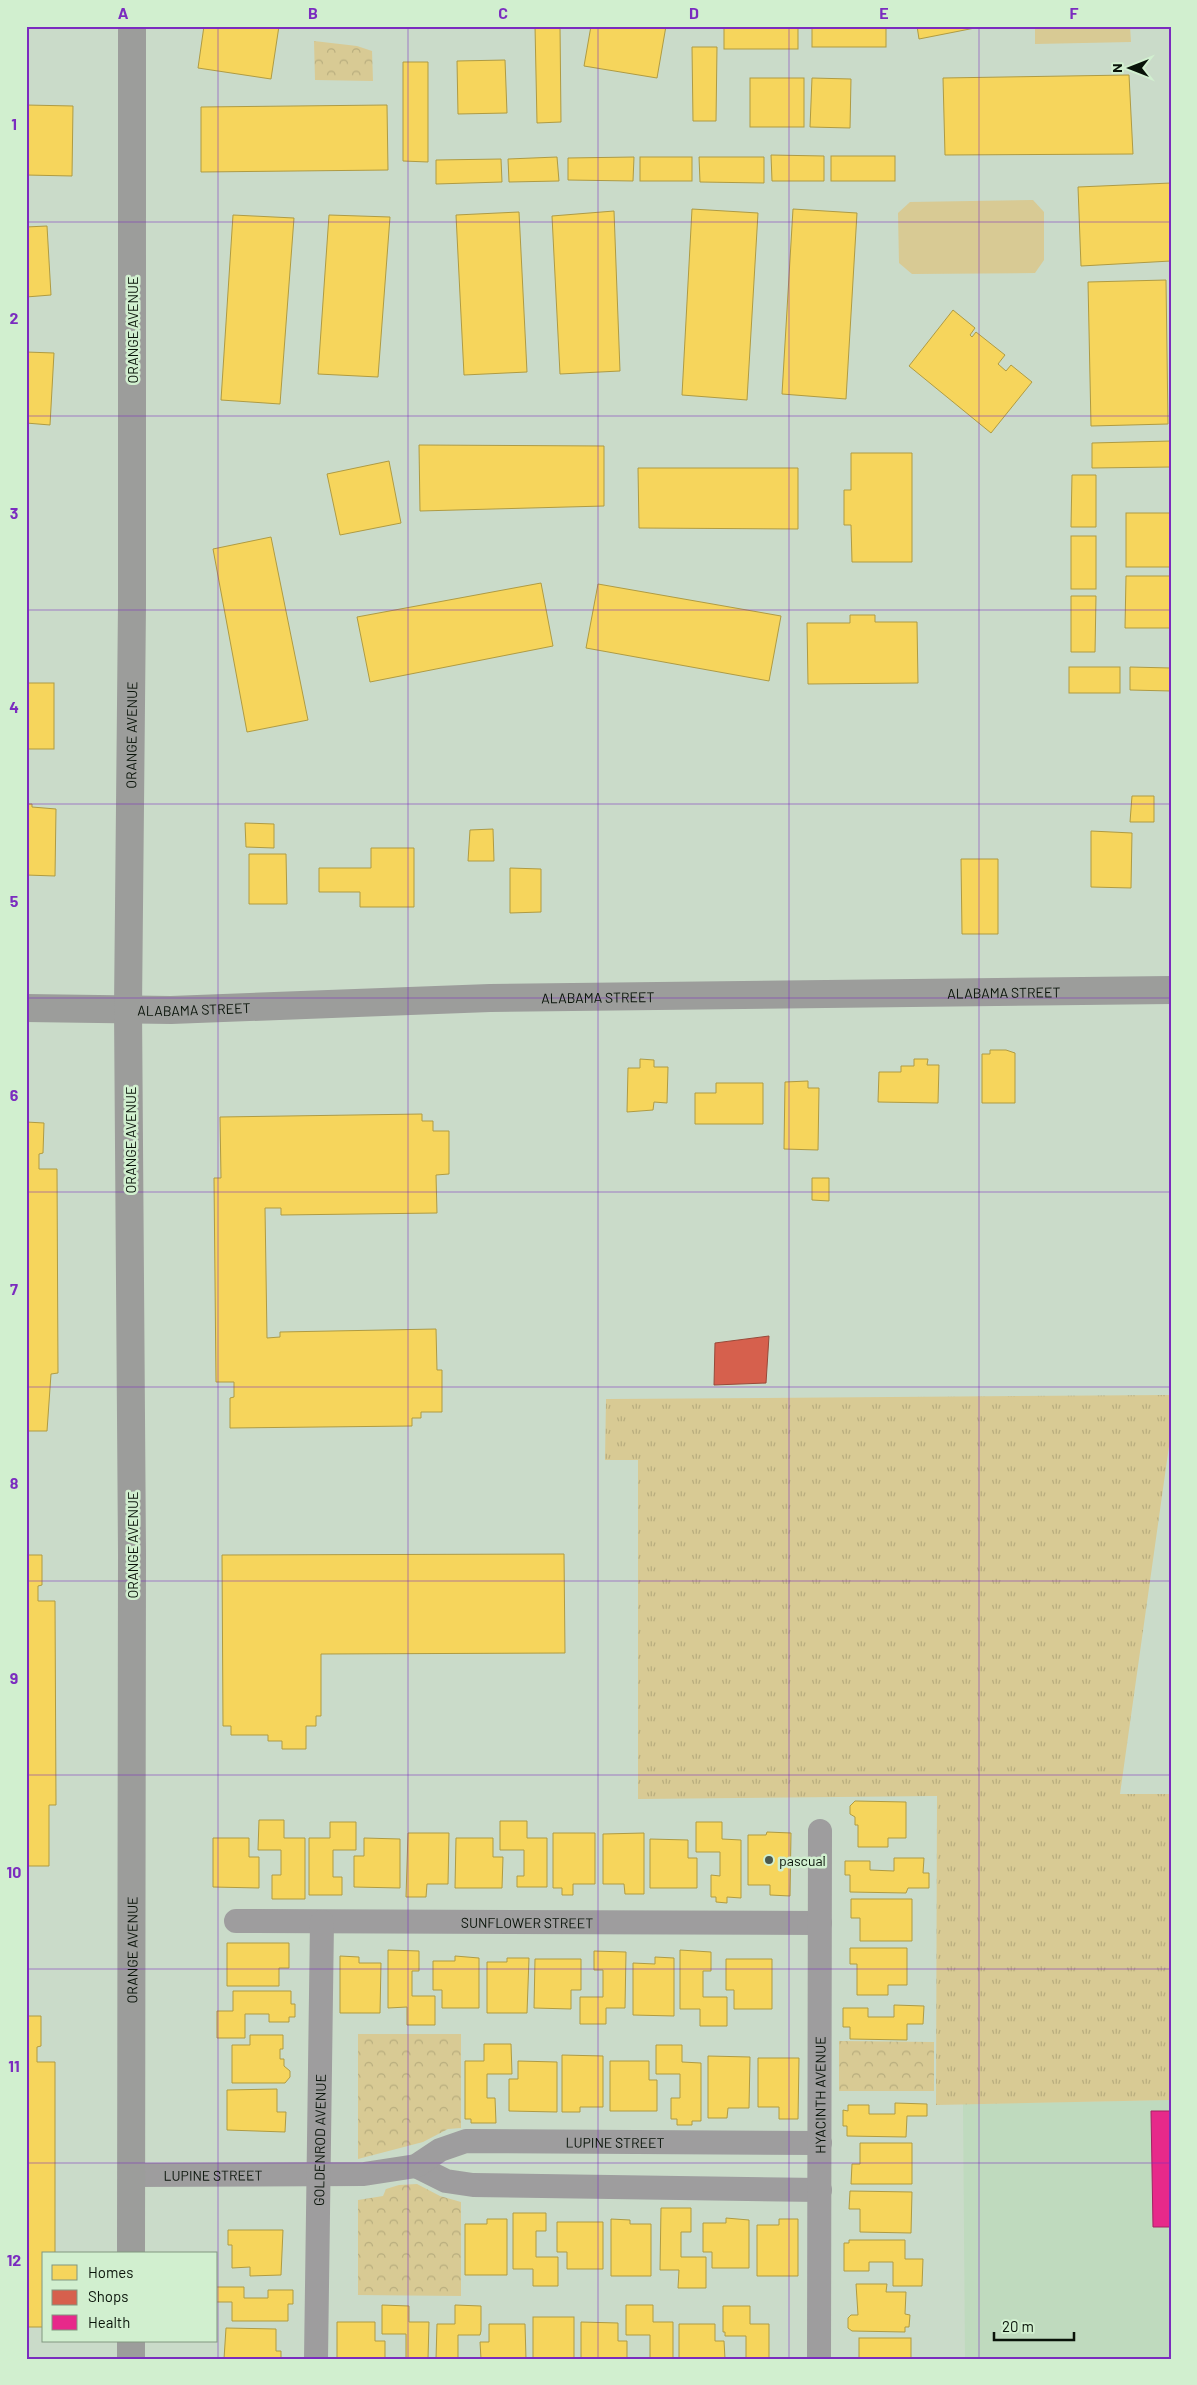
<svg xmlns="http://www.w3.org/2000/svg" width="1197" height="2385" font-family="Barlow,sans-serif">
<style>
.built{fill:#bfdabe}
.grass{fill:url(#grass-tufts)}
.park{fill:url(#park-crowns)}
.pitch{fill:#d8ca94}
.homes{fill:#f6d55c;stroke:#af9b43}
.shops{fill:#d6604d;stroke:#984939}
.health{fill:#e7298a;stroke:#a42263}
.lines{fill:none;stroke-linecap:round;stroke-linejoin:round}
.street{stroke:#9e9d9e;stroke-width:24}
.secondary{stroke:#9c9d9b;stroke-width:28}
.grid{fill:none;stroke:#7b2cbf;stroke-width:1;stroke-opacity:0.55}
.poi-dot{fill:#4d594c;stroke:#d1efcf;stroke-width:2}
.labels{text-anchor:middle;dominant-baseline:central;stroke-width:5;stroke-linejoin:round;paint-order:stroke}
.street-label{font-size:14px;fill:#091309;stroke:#d1efcf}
.poi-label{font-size:14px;fill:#091309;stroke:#d1efcf;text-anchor:start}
.neatline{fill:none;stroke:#7b2cbf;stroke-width:2}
.grid-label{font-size:16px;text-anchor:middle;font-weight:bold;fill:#7b2cbf}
</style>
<defs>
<pattern id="grass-tufts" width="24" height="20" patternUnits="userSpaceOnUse" patternTransform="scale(1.25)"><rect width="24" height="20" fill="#d8ca94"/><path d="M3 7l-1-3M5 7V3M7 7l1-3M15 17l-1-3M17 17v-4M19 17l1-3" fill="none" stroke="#b8ad7e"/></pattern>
<pattern id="park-crowns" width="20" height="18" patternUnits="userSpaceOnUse" patternTransform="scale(1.25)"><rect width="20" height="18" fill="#d8ca94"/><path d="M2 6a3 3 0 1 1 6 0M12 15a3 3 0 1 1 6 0" fill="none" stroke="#b8ad7e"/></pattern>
</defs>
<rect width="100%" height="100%" fill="#cadbc9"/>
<!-- built -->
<polygon class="built" points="1171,2100 1171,2359 965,2359 963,2104"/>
<!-- grass -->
<polygon class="grass" points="1171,1395 1171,1432 1120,1794 1171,1794 1171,2100 936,2105 937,1796 638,1799 638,1460 605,1460 606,1399"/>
<!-- park -->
<g class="park">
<polygon points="314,41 357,46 372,51 373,81 315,80"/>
<polygon points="358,2034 461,2034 461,2128 448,2129 423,2142 358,2159"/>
<polygon points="839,2041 934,2042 934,2091 839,2091"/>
<polygon points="417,2184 440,2196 461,2202 461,2296 358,2295 358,2200 383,2196 386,2189 399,2185"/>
</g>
<!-- pitch -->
<g class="pitch">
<polygon points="1035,26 1130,26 1131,42 1035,44"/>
<polygon points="1033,200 1044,212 1044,260 1035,273 912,274 899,263 898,213 910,202"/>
</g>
<!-- homes -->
<g class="homes">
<polygon points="204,26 279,26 271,79 198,68"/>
<polygon points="535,26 560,26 561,122 537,123"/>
<polygon points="591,26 666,26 657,78 584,66"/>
<rect x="724" y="26" width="74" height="23"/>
<rect x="812" y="26" width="74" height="21"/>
<polygon points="917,26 985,26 919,39"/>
<polygon points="692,47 717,47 716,121 693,121"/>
<polygon points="505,60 507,113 458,114 457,61"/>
<polygon points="403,62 428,62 428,162 403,161"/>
<polygon points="1129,75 1133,154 945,155 943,78"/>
<rect x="750" y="78" width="54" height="49"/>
<polygon points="812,78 851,79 850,128 810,127"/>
<polygon points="26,105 73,106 72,176 26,175"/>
<polygon points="387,105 388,170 201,172 201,107"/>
<polygon points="771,155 824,156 824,181 772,181"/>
<rect x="831" y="156" width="64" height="25"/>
<polygon points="557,157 559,181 509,182 508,159"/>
<polygon points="634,157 633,181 568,180 568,158"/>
<rect x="640" y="157" width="52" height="24"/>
<polygon points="699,157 764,157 764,183 700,182"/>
<polygon points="501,159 502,182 436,184 436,160"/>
<polygon points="1171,183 1171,261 1081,266 1078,187"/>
<polygon points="692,209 758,213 747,400 682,395"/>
<polygon points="793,209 857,213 846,399 782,394"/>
<polygon points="614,211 620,371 560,374 552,216"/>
<polygon points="519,212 527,372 464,375 456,215"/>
<polygon points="233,215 294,218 280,404 221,400"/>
<polygon points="329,215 390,217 378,377 318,374"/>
<polygon points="47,226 51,295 26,297 26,227"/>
<polygon points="1166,280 1168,424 1091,426 1088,282"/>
<polygon points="953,310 975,328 970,335 972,337 976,332 1005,355 998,364 1006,371 1011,365 1032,382 991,433 909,366"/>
<polygon points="26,352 54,353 50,425 26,423"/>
<polygon points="1171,441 1171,467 1092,468 1092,443"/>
<polygon points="419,445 604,446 604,506 420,511"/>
<polygon points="851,453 912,453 912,562 852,562 851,525 844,525 844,490 851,490"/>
<polygon points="389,461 401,523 340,535 327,474"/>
<polygon points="638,468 798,468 798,529 639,528"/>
<polygon points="1072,475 1096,475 1096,527 1071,527"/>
<rect x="1126" y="513" width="45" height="54"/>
<rect x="1071" y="536" width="25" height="53"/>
<polygon points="271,537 308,720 247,732 213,549"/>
<polygon points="1126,576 1171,576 1171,628 1125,628"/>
<polygon points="541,583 553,646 370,682 357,617"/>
<polygon points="598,584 781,616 769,681 586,648"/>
<polygon points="1071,596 1096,596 1095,652 1071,652"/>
<polygon points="850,615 875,615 875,622 917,622 918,683 808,684 807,623 850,623"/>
<rect x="1069" y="667" width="51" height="26"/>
<polygon points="1130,667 1171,668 1171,691 1130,690"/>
<rect x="26" y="683" width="28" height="66"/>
<polygon points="1132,796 1154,796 1154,822 1130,822"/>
<polygon points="26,804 32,804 32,807 56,809 55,876 26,875"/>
<polygon points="245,823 274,824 274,848 246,847"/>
<polygon points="493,829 494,861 468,861 470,830"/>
<polygon points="1091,831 1132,833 1131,888 1091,887"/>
<polygon points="371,848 414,848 414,907 360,907 360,892 319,892 319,868 371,868"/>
<polygon points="249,854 286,854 287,904 249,904"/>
<polygon points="961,859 998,859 998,934 962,934"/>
<polygon points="510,868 541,869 541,912 510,913"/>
<polygon points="990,1050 1006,1050 1015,1053 1015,1103 982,1103 982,1054 990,1054"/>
<polygon points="640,1059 654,1060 654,1067 668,1067 667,1103 654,1102 653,1110 627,1112 628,1068 640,1068"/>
<polygon points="914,1059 928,1059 927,1065 939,1065 938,1103 878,1102 879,1072 901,1072 901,1066 914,1066"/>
<polygon points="808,1081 808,1088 819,1088 818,1150 784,1149 785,1082"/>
<polygon points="716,1083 763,1083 763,1124 695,1124 695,1093 716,1093"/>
<polygon points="422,1114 422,1121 433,1121 433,1131 449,1131 449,1174 436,1175 437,1213 281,1215 281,1208 265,1208 267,1338 280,1337 280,1332 436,1329 437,1370 442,1370 442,1412 421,1412 421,1418 412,1418 412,1426 230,1428 230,1398 234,1397 234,1382 216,1382 214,1178 221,1178 220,1117"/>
<polygon points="26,1122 44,1123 43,1153 39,1154 39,1169 57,1169 58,1373 51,1374 47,1431 26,1431"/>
<polygon points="812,1178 829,1178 829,1201 812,1200"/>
<polygon points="564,1554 565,1653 321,1654 321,1716 316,1716 316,1726 306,1726 306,1749 282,1749 282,1741 268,1741 268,1735 231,1735 231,1726 223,1726 222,1555"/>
<polygon points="26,1555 42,1555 42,1585 38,1586 38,1601 55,1601 56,1805 49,1805 49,1866 26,1866"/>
<polygon points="855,1801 906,1802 906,1838 888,1838 888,1847 858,1847 858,1825 855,1825 855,1817 850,1814 850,1806"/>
<polygon points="259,1820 284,1820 284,1838 305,1838 305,1899 272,1899 272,1875 281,1875 281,1850 258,1850"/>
<polygon points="500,1821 527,1821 527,1838 547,1838 547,1887 517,1887 517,1876 524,1876 524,1850 500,1850"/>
<polygon points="330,1822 356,1822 356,1850 333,1850 333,1877 342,1877 342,1895 309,1895 309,1838 330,1838"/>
<polygon points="696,1822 722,1822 722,1839 741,1840 741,1898 727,1897 727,1903 716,1902 716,1897 711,1897 711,1875 720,1876 720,1852 696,1852"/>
<polygon points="767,1832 791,1833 790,1896 770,1895 770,1885 748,1885 748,1835 766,1835"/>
<polygon points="408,1833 449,1833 448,1884 427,1884 426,1897 406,1897"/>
<polygon points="553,1833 595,1833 595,1884 573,1884 573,1895 562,1895 562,1888 553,1888"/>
<polygon points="644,1833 644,1894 625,1894 624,1884 603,1884 603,1834"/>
<polygon points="213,1838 249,1838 249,1857 259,1857 259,1888 213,1887"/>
<polygon points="364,1838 400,1839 400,1888 354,1887 354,1856 364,1856"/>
<polygon points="456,1838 493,1838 493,1857 503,1857 502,1888 455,1888"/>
<polygon points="650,1839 688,1840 688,1858 697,1858 697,1888 650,1888"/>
<polygon points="894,1858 924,1858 923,1873 929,1873 929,1888 908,1888 906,1893 850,1892 850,1875 845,1875 845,1861 870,1861 870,1870 894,1871"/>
<polygon points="851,1899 912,1899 912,1941 860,1941 860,1918 851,1918"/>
<polygon points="227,1943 289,1943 289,1968 279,1968 279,1986 227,1986"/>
<polygon points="850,1948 907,1948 907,1985 888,1985 888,1995 857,1995 857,1964 850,1964"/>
<polygon points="388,1950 419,1951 419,1971 412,1971 412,1996 435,1996 435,2025 407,2025 407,2007 388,2008"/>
<polygon points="680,1950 711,1952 711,1971 703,1971 703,1997 727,1997 727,2026 700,2026 700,2009 680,2009"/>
<polygon points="594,1951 626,1952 625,2008 606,2008 606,2024 580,2024 580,1997 603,1997 603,1970 594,1970"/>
<polygon points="340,1956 359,1957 359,1963 381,1963 380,2013 340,2013"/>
<polygon points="455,1956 479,1958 479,2008 442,2008 442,1990 433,1990 433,1961 455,1961"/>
<polygon points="655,1957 674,1958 674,2016 633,2015 633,1963 655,1964"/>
<polygon points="507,1958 529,1958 527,2013 487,2013 487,1962 507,1962"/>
<polygon points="535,1959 581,1959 581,1990 571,1990 571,2009 534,2008"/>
<polygon points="726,1959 772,1959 772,2009 734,2009 734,1990 726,1990"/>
<polygon points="233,1991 291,1991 291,2004 295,2004 295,2017 289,2017 289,2022 269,2022 269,2014 245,2014 245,2038 217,2038 217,2011 233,2011"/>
<polygon points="894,2005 924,2006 923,2024 907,2024 907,2040 850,2039 850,2027 843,2027 843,2008 868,2008 868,2017 894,2017"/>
<polygon points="26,2016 41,2016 41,2046 37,2047 37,2062 55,2062 55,2254 44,2254 44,2327 26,2327"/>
<polygon points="250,2035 283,2035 283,2049 280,2049 280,2059 284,2059 284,2066 290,2071 290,2077 285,2083 232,2083 232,2045 250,2045"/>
<polygon points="484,2044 511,2044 512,2074 487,2074 487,2098 495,2098 496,2123 471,2123 471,2119 465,2119 465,2061 484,2061"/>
<polygon points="656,2045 682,2045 682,2062 701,2063 701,2121 692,2121 692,2125 677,2125 677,2119 671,2119 671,2098 680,2098 680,2074 656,2074"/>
<polygon points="562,2055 603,2056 603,2107 580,2107 580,2112 562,2112"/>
<polygon points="708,2056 750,2057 749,2108 728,2108 727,2118 708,2118"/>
<polygon points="758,2058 799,2058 798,2119 779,2119 779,2107 758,2107"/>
<polygon points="518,2061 557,2062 557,2112 509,2111 509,2079 518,2079"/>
<polygon points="610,2061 649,2061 649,2080 657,2080 657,2111 610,2111"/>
<polygon points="277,2089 277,2112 286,2112 285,2132 227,2130 227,2090"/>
<polygon points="895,2103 927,2104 927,2116 907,2116 906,2137 847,2136 847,2126 843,2126 843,2110 848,2111 848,2105 869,2105 869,2114 895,2114"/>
<polygon points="860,2143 912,2143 912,2184 851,2184 852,2164 860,2164"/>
<polygon points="850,2191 912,2192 911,2233 860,2232 860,2209 849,2209"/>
<polygon points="661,2208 691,2208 691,2232 681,2232 681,2257 706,2257 706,2288 678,2288 679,2270 660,2270"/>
<polygon points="513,2213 546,2213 546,2231 536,2231 536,2257 558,2257 558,2286 533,2286 533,2269 513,2269"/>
<polygon points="726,2218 749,2220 749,2268 712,2268 712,2252 703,2252 703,2223 726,2223"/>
<polygon points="487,2219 507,2219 507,2275 465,2275 465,2224 487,2224"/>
<polygon points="611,2219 630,2220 630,2224 651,2224 651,2276 611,2276"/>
<polygon points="779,2219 798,2219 798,2276 757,2276 757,2225 779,2225"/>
<polygon points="557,2222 603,2222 603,2269 567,2269 567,2252 557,2252"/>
<polygon points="228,2230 283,2230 281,2275 250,2276 250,2267 232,2268 232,2245 228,2245"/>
<polygon points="849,2240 905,2240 905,2259 923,2259 922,2286 893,2286 893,2262 869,2262 869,2271 844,2271 844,2243 849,2243"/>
<polygon points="856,2284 887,2284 886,2292 906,2292 905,2314 910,2315 909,2327 905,2327 905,2332 852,2331 848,2328 848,2318 851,2315 858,2315"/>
<polygon points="216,2287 244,2287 244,2298 268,2298 268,2290 293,2290 293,2304 288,2304 288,2321 232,2321 232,2302 216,2302"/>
<polygon points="382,2305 409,2306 409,2322 429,2322 428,2359 406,2359 406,2334 382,2334"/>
<polygon points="455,2305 481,2306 481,2331 480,2335 458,2335 458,2359 436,2359 437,2324 455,2324"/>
<polygon points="626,2305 653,2305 653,2322 673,2322 673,2359 650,2359 650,2335 626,2335"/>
<polygon points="723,2306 750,2306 750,2324 769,2324 769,2359 746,2359 746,2336 725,2336 725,2332 723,2332"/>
<rect x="533" y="2317" width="41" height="42"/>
<polygon points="337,2322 375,2322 375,2341 385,2341 385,2359 337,2359"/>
<polygon points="581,2322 618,2323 618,2341 627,2341 627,2359 581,2359"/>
<polygon points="489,2324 525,2324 526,2359 481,2359 480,2342 489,2342"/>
<polygon points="679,2324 715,2324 715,2341 724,2341 725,2359 679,2359"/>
<polygon points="226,2328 276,2329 276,2351 281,2351 281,2359 224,2359"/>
<rect x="859" y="2338" width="52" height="21"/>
</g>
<!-- shops -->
<polygon class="shops" points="769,1336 766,1383 714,1385 715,1343"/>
<!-- health -->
<polygon class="health" points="1151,2111 1171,2111 1171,2227 1153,2227"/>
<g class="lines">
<!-- street -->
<g class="street">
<path id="s1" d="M236,1921L820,1923"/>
<polyline points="416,2166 446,2181 473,2185 820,2190"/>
<path id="s2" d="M131,2175L364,2174L416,2166L440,2150L466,2141L820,2143"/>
<path id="s3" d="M316,2359L322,1922"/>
<path id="s4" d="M819,2359L820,1831"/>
</g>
<!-- secondary -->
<g class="secondary">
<path id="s5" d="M26,1008L171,1010L490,998L1171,990"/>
<path id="s6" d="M131,2254L132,1554L128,1008L132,604V26"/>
<polyline points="131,2359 131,2341"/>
</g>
</g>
<!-- grid -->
<path class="grid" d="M218,26V2359M408,26V2359M598,26V2359M789,26V2359M979,26V2359M26,222H1171M26,416H1171M26,610H1171M26,804H1171M26,998H1171M26,1192H1171M26,1387H1171M26,1581H1171M26,1775H1171M26,1969H1171M26,2163H1171"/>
<!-- markers -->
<circle class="poi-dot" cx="769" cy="1860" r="5"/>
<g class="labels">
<!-- street labels -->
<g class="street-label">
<text transform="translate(132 330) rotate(-90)">ORANGE AVENUE</text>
<text stroke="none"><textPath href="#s6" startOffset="1519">ORANGE AVENUE</textPath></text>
<text stroke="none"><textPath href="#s5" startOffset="978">ALABAMA STREET</textPath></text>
<text stroke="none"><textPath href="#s5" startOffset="572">ALABAMA STREET</textPath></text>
<text stroke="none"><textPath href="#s5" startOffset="168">ALABAMA STREET</textPath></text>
<text transform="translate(130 1140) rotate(-90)">ORANGE AVENUE</text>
<text transform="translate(132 1545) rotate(-90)">ORANGE AVENUE</text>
<text stroke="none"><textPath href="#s1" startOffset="291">SUNFLOWER STREET</textPath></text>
<text stroke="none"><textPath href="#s6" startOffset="304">ORANGE AVENUE</textPath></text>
<text stroke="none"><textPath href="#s4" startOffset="264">HYACINTH AVENUE</textPath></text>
<text stroke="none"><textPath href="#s3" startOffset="219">GOLDENROD AVENUE</textPath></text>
<text stroke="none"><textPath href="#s2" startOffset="491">LUPINE STREET</textPath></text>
<text stroke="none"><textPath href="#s2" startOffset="82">LUPINE STREET</textPath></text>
</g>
<!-- poi labels -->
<g class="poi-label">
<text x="779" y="1860">pascual</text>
</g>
</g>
<!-- border -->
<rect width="1197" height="2385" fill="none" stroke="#d1efcf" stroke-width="55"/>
<!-- legend -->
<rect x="42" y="2252" width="175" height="90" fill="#d1efcf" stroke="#819780"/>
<rect x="52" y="2265" width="25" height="15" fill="#f6d55c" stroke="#819780"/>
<text x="88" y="2278" font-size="15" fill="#091309">Homes</text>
<rect x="52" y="2290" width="25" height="15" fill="#d6604d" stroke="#819780"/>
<text x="88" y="2302" font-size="15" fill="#091309">Shops</text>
<rect x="52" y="2315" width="25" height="15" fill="#e7298a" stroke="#819780"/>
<text x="88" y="2328" font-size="15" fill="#091309">Health</text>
<!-- north arrow -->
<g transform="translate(1130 68) rotate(270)" stroke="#d1efcf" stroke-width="4" paint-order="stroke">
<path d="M0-4L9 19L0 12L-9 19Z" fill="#091309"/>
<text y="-8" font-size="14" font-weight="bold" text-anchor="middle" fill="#091309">N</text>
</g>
<!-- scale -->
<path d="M994 2332v8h80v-8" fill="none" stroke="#091309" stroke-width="2.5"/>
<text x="1002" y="2332" font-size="15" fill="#091309" stroke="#d1efcf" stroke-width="4" paint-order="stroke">20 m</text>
<rect x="28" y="28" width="1142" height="2330" class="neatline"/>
<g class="grid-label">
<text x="123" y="19">A</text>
<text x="313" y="19">B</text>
<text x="503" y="19">C</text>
<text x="694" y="19">D</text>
<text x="884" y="19">E</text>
<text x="1074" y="19">F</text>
<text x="14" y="130">1</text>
<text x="14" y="324">2</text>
<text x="14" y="519">3</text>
<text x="14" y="713">4</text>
<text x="14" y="907">5</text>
<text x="14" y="1101">6</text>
<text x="14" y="1295">7</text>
<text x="14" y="1489">8</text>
<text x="14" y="1684">9</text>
<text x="14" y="1878">10</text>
<text x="14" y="2072">11</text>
<text x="14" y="2266">12</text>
</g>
</svg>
